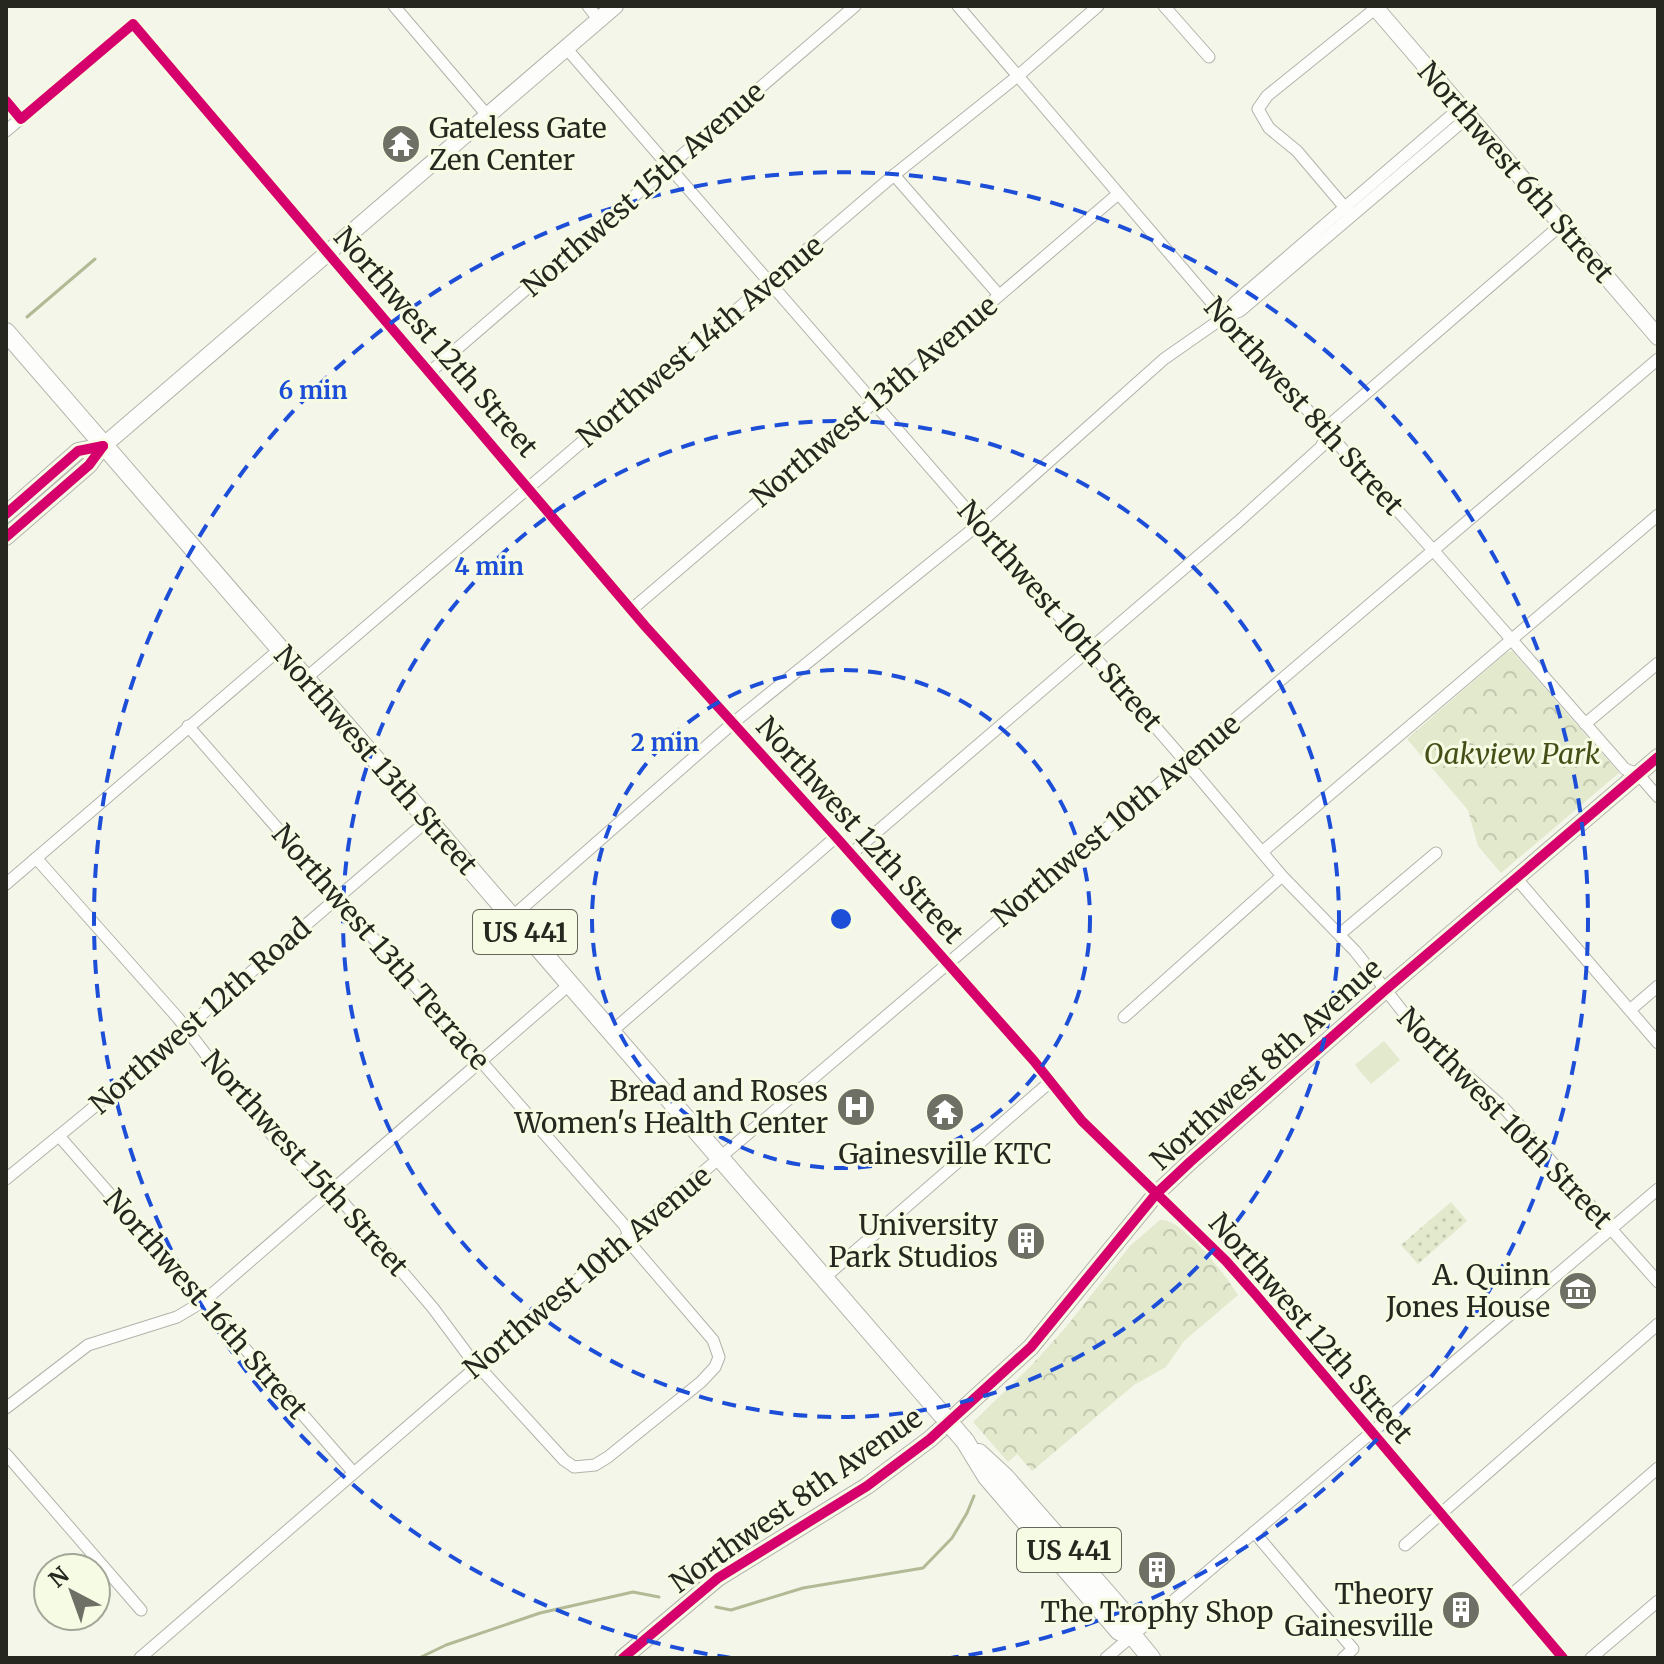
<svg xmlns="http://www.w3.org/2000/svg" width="1664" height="1664" font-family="Merriweather,serif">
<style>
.forest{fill:url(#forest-crowns)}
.garden{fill:url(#garden-dots)}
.pitch{fill:#e2e9cc}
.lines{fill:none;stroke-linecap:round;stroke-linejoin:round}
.stream{stroke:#b1ba94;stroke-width:3}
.street-casing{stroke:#b2b3aa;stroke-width:13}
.secondary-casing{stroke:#b2b3aa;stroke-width:18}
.primary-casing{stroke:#b2b3aa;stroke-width:20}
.street{stroke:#fdfefc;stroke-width:11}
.secondary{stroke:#fdfefc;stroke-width:16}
.primary{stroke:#fdfefc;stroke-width:18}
.primary-bridge-casing{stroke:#b2b3aa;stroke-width:20;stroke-linecap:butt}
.primary-bridge{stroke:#fdfefc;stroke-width:18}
.cycleway-casing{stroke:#f6fbe4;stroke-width:15}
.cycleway{stroke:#d6006c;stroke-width:10}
.ring{fill:none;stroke:#1d4ed8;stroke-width:4;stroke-dasharray:14 10}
.labels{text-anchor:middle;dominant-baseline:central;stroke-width:6;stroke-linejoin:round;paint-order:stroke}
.shield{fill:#f6fbe4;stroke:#64675b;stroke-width:2}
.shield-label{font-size:26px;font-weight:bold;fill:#262820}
.poi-label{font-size:28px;fill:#262820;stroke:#f6fbe4;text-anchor:end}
.street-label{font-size:28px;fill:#262820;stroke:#f6fbe4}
.park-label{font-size:28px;font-style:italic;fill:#454e16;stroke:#f6fbe4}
.centre{fill:#1d4ed8;stroke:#f6fbe4;stroke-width:4}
.ring-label{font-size:24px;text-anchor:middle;font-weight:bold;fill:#1d4ed8;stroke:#f6fbe4;stroke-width:6;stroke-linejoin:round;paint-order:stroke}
</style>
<defs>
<pattern id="forest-crowns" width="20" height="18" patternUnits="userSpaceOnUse" patternTransform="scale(2)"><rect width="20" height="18" fill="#e2e9cc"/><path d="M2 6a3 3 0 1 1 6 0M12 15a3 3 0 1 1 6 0" fill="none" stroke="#c2c8af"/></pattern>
<pattern id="garden-dots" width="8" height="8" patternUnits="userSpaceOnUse" patternTransform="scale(2)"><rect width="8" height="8" fill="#e2e9cc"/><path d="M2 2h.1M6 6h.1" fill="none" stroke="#c2c8af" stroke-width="1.8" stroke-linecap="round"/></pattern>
</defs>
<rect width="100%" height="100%" fill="#f3f6e9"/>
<!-- forest -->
<g class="forest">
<polygon points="1512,651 1619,773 1501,873 1478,846 1468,810 1407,739 1506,653"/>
<path d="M1160,1220C1183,1218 1226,1276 1238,1295L1184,1341L1166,1367L1134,1385L1032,1471L1017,1454L1008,1462L973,1422L1030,1367L1066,1327L1130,1246Z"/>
</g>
<!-- garden -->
<polygon class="garden" points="1451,1202 1467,1221 1418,1264 1401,1245"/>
<!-- pitch -->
<polygon class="pitch" points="1384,1041 1400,1060 1371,1084 1355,1065"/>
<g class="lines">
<!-- stream -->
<g class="stream">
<polyline points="27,317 95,259"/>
<polyline points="716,1607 731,1610 803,1588 923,1568 952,1538 967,1513 974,1496"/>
<polyline points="419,1658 446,1645 540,1613 633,1592 659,1597"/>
</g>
<!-- street casing -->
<g class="street-casing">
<g id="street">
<polyline points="394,6 487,115"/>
<polyline points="588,6 599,20"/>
<polyline points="958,6 1224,317 1433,550 1625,769 1638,774 1658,797"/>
<polyline points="1164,6 1209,57"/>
<polyline points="566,48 1185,761 1282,876 1355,951 1422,1036 1505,1109 1658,1282"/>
<polyline points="83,65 133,24 645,626 836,837 1034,1061 1082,1121 1226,1261 1256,1295 1563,1658"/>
<polyline points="6,101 21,119"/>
<polyline points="6,131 59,86"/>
<polyline points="894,175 999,295"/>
<polyline points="1347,210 1297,151 1269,128 1258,109 1267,96 1376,8"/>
<polyline points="1224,317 1234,303 1461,107"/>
<polyline points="430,372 855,6"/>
<polyline points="631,610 1118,194"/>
<polyline points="305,679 894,175 1019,75 1098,6"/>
<polyline points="1585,724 1658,663"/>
<polyline points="1262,852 1658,515"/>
<polyline points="851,854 1238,522 1321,447 1334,421 1562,224"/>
<polyline points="36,858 178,1018 233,1090 281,1145 320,1184 342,1201 433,1308 468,1355 564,1460 574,1467 595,1465 608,1457 701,1382 715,1367 719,1357 713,1340 635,1249 625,1226 188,726"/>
<polyline points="1516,878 1658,1043"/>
<polyline points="6,884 280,649"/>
<polyline points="512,917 733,723 979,524 1164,359 1224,317 1240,311 1469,116"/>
<polyline points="1340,934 1436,853"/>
<polyline points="1630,1010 1658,986"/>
<polyline points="1124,1017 1282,876"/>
<polyline points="611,1032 836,837"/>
<polyline points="59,1136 353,1472"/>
<polyline points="6,1179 88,1112 428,820"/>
<polyline points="824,1278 1050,1082"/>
<polyline points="6,1408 88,1345 177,1317 204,1301 570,984"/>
<polyline points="6,1454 141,1610"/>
<polyline points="1254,1532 1353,1649 1343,1658"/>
<polyline points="1405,1545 1658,1324"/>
<polyline points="1510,1596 1658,1468"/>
<polyline points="140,1658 629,1235 1658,359"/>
<polyline points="1106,1658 1658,1189"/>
<polyline points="1591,1658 1658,1601"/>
</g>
</g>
<!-- secondary casing -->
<g class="secondary-casing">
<g id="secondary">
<polyline points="1374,6 1658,337"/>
<polyline points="6,514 78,451 103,446"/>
<polyline points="6,537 89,465 103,446 117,434 615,6"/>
<polyline points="623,1658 718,1578 867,1486 930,1439 1031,1347 1156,1194 1190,1162 1384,991 1658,757"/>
</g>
</g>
<!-- primary casing -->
<g class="primary-casing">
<g id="primary">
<polyline points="6,332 932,1403"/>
<polyline points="965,1441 987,1477 1119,1631 1133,1636 1151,1658"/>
<polyline points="979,1453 1005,1477 1131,1621 1133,1636"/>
</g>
</g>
<!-- street -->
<use href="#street" class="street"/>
<!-- secondary -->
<use href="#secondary" class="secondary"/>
<!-- primary -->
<use href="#primary" class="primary"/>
<!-- primary-bridge casing -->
<g class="primary-bridge-casing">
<polyline id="primary-bridge" points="932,1403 965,1441"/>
</g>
<!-- primary-bridge -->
<use href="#primary-bridge" class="primary-bridge"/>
<!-- cycleway casing -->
<g class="cycleway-casing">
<g id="cycleway">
<polyline points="6,101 21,119 133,24 645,626 836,837 1034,1061 1082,1121 1226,1261 1256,1295 1563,1658"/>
<polyline points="6,514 78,451 103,446"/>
<polyline points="6,537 89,465 103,446"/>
<polyline points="623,1658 718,1578 867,1486 930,1439 1031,1347 1156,1194 1190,1162 1384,991 1658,757"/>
</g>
</g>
<!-- cycleway -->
<use href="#cycleway" class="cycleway"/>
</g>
<!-- distance rings -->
<g class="ring">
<circle cx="841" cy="919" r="249"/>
<circle cx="841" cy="919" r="498"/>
<path d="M731 1658A747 747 0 1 1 951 1658"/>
</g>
<!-- icons -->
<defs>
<g id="temple-disc" transform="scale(2)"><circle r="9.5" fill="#6e7066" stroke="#f6fbe4"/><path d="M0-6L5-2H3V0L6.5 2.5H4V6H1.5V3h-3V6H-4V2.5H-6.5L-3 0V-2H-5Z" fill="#fff"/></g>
<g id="hospital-disc" transform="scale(2)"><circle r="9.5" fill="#6e7066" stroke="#f6fbe4"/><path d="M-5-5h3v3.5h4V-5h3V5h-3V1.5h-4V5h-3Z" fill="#fff"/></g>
<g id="building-disc" transform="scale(2)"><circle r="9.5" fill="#6e7066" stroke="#f6fbe4"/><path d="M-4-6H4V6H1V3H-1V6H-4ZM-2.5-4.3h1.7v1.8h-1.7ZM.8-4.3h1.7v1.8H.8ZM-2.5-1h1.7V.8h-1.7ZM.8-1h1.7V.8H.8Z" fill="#fff"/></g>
<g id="museum-disc" transform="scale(2)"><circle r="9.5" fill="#6e7066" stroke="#f6fbe4"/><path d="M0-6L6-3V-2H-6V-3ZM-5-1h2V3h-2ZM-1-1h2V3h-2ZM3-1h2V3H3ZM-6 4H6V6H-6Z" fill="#fff"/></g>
</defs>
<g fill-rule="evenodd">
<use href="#temple-disc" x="401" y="144"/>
<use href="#hospital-disc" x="856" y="1107"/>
<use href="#temple-disc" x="945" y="1112"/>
<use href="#building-disc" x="1026" y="1241"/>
<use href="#museum-disc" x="1578" y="1291"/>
<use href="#building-disc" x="1157" y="1570"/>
<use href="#building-disc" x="1461" y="1610"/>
</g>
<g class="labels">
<!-- shield labels -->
<g class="shield">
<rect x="473" y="910" width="104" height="44" rx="6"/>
<rect x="1017" y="1528" width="104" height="44" rx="6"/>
</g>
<g class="shield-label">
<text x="525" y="932">US 441</text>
<text x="1069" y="1550">US 441</text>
</g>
<!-- poi labels -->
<g class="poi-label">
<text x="429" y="128" text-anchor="start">Gateless Gate<tspan x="429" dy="32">Zen Center</tspan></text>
<text x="828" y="1091">Bread and Roses<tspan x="828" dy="32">Women's Health Center</tspan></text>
<text x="945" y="1154" text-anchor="middle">Gainesville KTC</text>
<text x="998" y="1225">University<tspan x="998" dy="32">Park Studios</tspan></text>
<text x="1550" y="1275">A. Quinn<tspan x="1550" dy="32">Jones House</tspan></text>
<text x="1433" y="1594">Theory<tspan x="1433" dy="32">Gainesville</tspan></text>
<text x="1157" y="1612" text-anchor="middle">The Trophy Shop</text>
</g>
<!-- street labels -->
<g class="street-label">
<text transform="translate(1516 172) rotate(49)">Northwest 6th Street</text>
<text transform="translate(643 189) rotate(-41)">Northwest 15th Avenue</text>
<text transform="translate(700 341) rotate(-40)">Northwest 14th Avenue</text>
<text transform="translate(436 342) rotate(49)">Northwest 12th Street</text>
<text transform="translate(874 401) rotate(-40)">Northwest 13th Avenue</text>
<text transform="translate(1304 406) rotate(48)">Northwest 8th Street</text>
<text transform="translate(1060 616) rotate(49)">Northwest 10th Street</text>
<text transform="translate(376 760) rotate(49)">Northwest 13th Street</text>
<text transform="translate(1116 820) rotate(-40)">Northwest 10th Avenue</text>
<text transform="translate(860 830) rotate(48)">Northwest 12th Street</text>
<text transform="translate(381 947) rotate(49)">Northwest 13th Terrace</text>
<text transform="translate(200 1016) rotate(-41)">Northwest 12th Road</text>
<text transform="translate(1266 1064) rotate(-42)">Northwest 8th Avenue</text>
<text transform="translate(1505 1118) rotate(46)">Northwest 10th Street</text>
<text transform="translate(305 1163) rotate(48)">Northwest 15th Street</text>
<text transform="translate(587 1272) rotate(-40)">Northwest 10th Avenue</text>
<text transform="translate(206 1304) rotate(49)">Northwest 16th Street</text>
<text transform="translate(1311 1328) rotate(49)">Northwest 12th Street</text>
<text transform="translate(796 1500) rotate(-35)">Northwest 8th Avenue</text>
</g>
<!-- park labels -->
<g class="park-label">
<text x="1512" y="754">Oakview Park</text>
</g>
</g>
<circle cx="841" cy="919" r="12" class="centre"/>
<g class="ring-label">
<text x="313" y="399">6 min</text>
<text x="489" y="575">4 min</text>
<text x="665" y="751">2 min</text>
</g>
<!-- border -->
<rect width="1664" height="1664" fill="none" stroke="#262820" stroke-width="16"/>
<!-- north arrow -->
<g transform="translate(72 1592) rotate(319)"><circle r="38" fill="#f6fbe4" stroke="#a3a796" stroke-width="2"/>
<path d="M0-6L14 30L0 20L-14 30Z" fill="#6e7066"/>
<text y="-12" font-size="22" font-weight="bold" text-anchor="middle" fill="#262820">N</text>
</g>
</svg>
